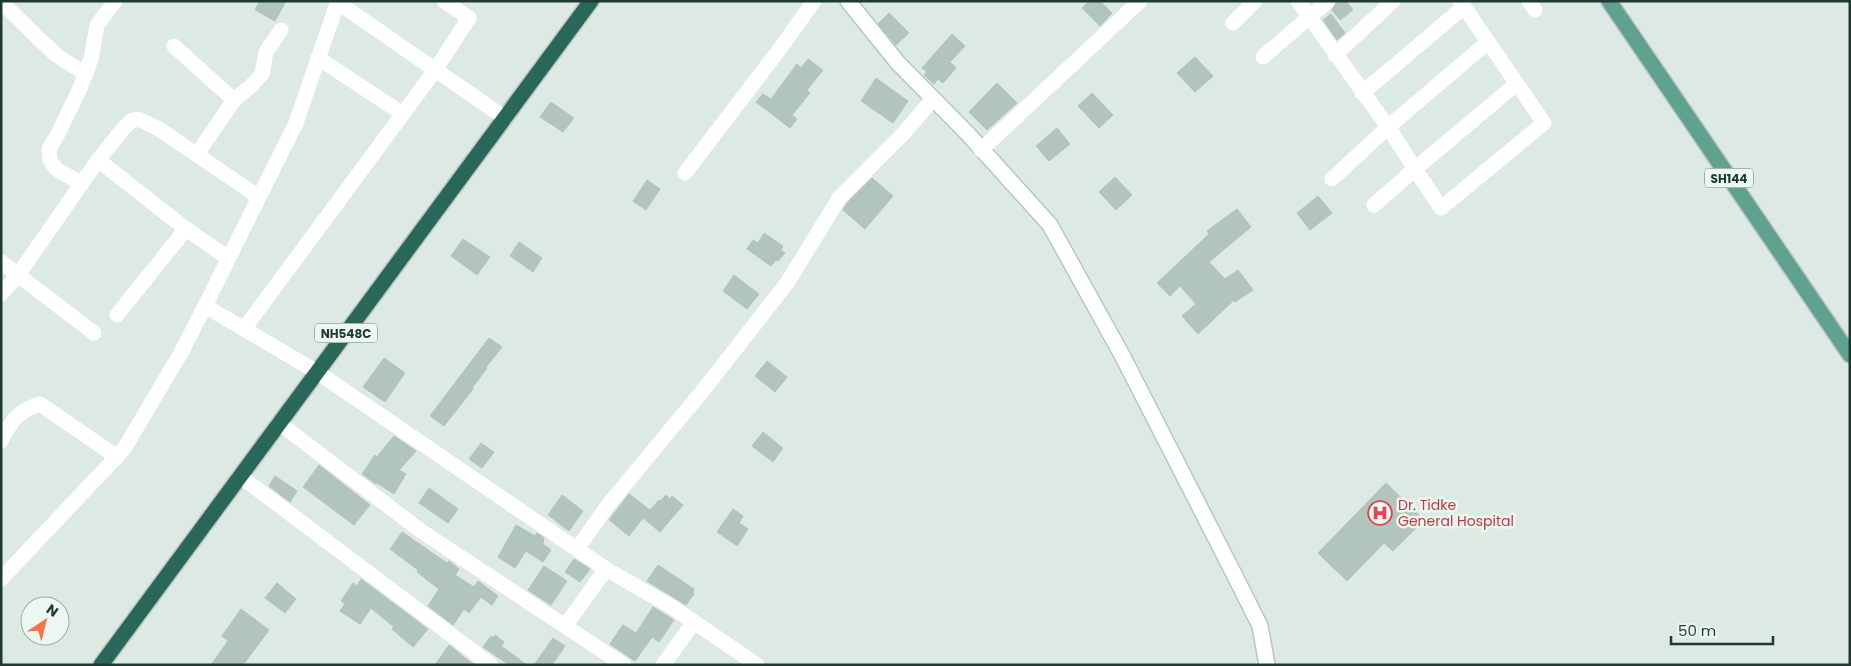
<svg xmlns="http://www.w3.org/2000/svg" width="1851" height="666" font-family="Poppins,sans-serif">
<style>
.building{fill:#b2c5bd;stroke:#afc4bb}
.lines{fill:none;stroke-linecap:round;stroke-linejoin:round}
.secondary-casing{stroke:#b0cac0;stroke-width:18}
.primary-casing{stroke:#bcc4c2;stroke-width:18}
.highway-casing{stroke:#bcc4c2;stroke-width:18}
.street{stroke:#fff;stroke-width:15}
.secondary{stroke:#fff;stroke-width:15}
.primary{stroke:#5fa28f;stroke-width:15}
.highway{stroke:#296759;stroke-width:15}
.labels{text-anchor:middle;dominant-baseline:central;stroke-width:5;stroke-linejoin:round;paint-order:stroke}
.shield{fill:#edf7f2;stroke:#5c736c;stroke-width:1}
.shield-label{font-size:12px;font-weight:bold;fill:#1e3a32}
.health-label{font-size:14px;fill:#be3a42;stroke:#edf7f2;text-anchor:start}
</style>
<rect width="100%" height="100%" fill="#ddeae4"/>
<!-- building -->
<g class="building">
<polygon points="260,1 286,1 275,21 255,10"/>
<polygon points="1089,1 1100,1 1112,13 1100,26 1082,8"/>
<polygon points="1337,1 1346,1 1353,10 1340,20 1332,10"/>
<polygon points="889,13 909,33 896,45 878,24"/>
<polygon points="1331,14 1345,33 1337,40 1323,20"/>
<polygon points="952,34 965,46 950,62 956,68 943,83 938,79 934,84 924,75 927,72 922,68"/>
<polygon points="1195,57 1213,76 1195,92 1177,73"/>
<polygon points="808,59 823,70 807,90 810,93 792,115 797,119 790,128 756,102 763,94 771,99 797,64 801,68"/>
<polygon points="876,78 908,101 893,123 861,101"/>
<polygon points="997,83 1017,103 987,130 969,112"/>
<polygon points="1092,93 1113,115 1099,128 1078,106"/>
<polygon points="551,102 574,118 563,132 540,117"/>
<polygon points="1057,128 1070,144 1049,161 1036,146"/>
<polygon points="1115,177 1132,195 1116,210 1099,192"/>
<polygon points="872,178 893,196 865,229 843,210 847,203"/>
<polygon points="647,180 660,189 646,210 633,201"/>
<polygon points="1318,196 1332,213 1310,230 1297,213"/>
<polygon points="1237,209 1251,227 1209,262 1225,279 1238,270 1253,290 1235,302 1234,300 1198,334 1182,316 1196,304 1180,286 1170,296 1157,283 1209,234 1207,231"/>
<polygon points="764,233 783,246 781,250 785,253 778,261 776,260 771,266 747,249 753,240 758,243"/>
<polygon points="463,239 490,257 477,275 451,256"/>
<polygon points="519,242 542,258 533,272 510,256"/>
<polygon points="734,275 759,294 747,309 723,291"/>
<polygon points="489,338 502,347 486,367 487,368 472,388 473,389 444,426 430,416"/>
<polygon points="384,358 405,373 385,402 363,387"/>
<polygon points="767,361 787,377 775,392 755,376"/>
<polygon points="763,432 783,448 773,462 752,446"/>
<polygon points="394,436 416,451 399,470 406,474 394,494 377,483 376,484 362,474 375,455 377,457"/>
<polygon points="481,443 494,452 482,468 469,459"/>
<polygon points="319,465 370,505 354,525 303,487"/>
<polygon points="275,476 297,491 290,502 269,486"/>
<polygon points="1386,483 1424,520 1393,551 1384,543 1347,581 1318,553"/>
<polygon points="429,488 458,509 448,523 419,503"/>
<polygon points="629,494 650,510 659,500 660,501 666,495 670,499 672,496 683,505 660,532 643,518 629,536 609,520"/>
<polygon points="562,495 583,511 569,531 548,515"/>
<polygon points="733,509 743,516 739,523 748,529 737,546 717,532"/>
<polygon points="516,525 535,536 537,533 544,538 543,544 551,550 543,562 526,551 515,568 498,557"/>
<polygon points="402,532 447,563 449,561 459,569 455,575 474,587 478,581 498,596 492,605 481,597 469,613 464,609 453,625 428,606 439,589 417,572 418,570 390,549"/>
<polygon points="574,559 590,569 580,582 565,572"/>
<polygon points="658,565 694,589 693,592 694,594 686,605 647,581"/>
<polygon points="544,566 567,581 551,605 528,590"/>
<polygon points="361,579 428,629 413,647 392,629 394,627 371,608 360,624 340,611 345,604 341,601 353,583 357,586"/>
<polygon points="277,583 296,599 285,613 265,598"/>
<polygon points="653,607 674,620 659,642 652,637 635,661 610,644 623,625 636,633"/>
<polygon points="241,609 269,630 243,665 211,665 228,641 222,636"/>
<polygon points="495,635 504,642 501,646 527,665 509,665 483,647 491,636 493,638"/>
<polygon points="553,638 565,646 552,665 534,665"/>
<polygon points="449,645 474,665 435,665"/>
</g>
<g class="lines">
<!-- secondary casing -->
<g class="secondary-casing">
<polyline id="secondary" points="848,1 898,63 968,134 1050,225 1123,357 1235,576 1260,626 1267,665"/>
</g>
<!-- primary casing -->
<g class="primary-casing">
<polyline id="primary" points="1609,1 1850,355"/>
</g>
<!-- highway casing -->
<g class="highway-casing">
<polyline id="highway" points="101,665 591,1"/>
</g>
<!-- street -->
<g class="street">
<polyline points="1298,1 1388,127 1415,169 1516,84"/>
<polyline points="1529,1 1535,10"/>
<polyline points="1,2 56,55 86,74"/>
<polyline points="337,2 505,118"/>
<polyline points="1233,23 1255,1"/>
<polyline points="174,46 234,100"/>
<polyline points="1335,55 1393,1"/>
<polyline points="1263,57 1328,1"/>
<polyline points="318,58 403,114"/>
<polyline points="1362,93 1464,7"/>
<polyline points="981,150 1140,1"/>
<polyline points="197,154 234,100 251,86 262,74 266,52 281,30"/>
<polyline points="98,160 186,229 228,258"/>
<polyline points="685,173 779,50 814,1"/>
<polyline points="1332,179 1388,127 1488,42"/>
<polyline points="81,183 56,169 50,160 49,149 59,132 80,88 91,59 97,25 115,1"/>
<polyline points="1374,205 1415,169 1441,208 1544,123 1460,1"/>
<polyline points="1,262 94,333"/>
<polyline points="1,294 18,275 98,160 123,129 131,121 138,119 159,129 259,197"/>
<polyline points="205,306 296,123 338,1"/>
<polyline points="117,315 186,229"/>
<polyline points="244,329 436,69 469,18 444,1"/>
<polyline points="279,423 421,531 624,665"/>
<path d="M1,441C11,421 19,410 40,404L117,457"/>
<polyline points="240,476 491,665"/>
<polyline points="577,549 608,505 705,388 787,283 840,197 903,134 933,99"/>
<polyline points="1,579 124,449 182,351 205,306 317,372 606,569 672,607 757,665"/>
<polyline points="565,626 606,569"/>
<polyline points="663,665 694,622"/>
</g>
<!-- secondary -->
<use href="#secondary" class="secondary"/>
<!-- primary -->
<use href="#primary" class="primary"/>
<!-- highway -->
<use href="#highway" class="highway"/>
</g>
<!-- icons -->
<defs>
<g id="hospital-ring" transform="scale(1.25)"><circle r="9.5" fill="#edf7f2" stroke="#e0444e" stroke-width="1.5"/><path d="M-5-5h3v3.5h4V-5h3V5h-3V1.5h-4V5h-3Z" fill="#e0444e"/></g>
</defs>
<g fill-rule="evenodd">
<use href="#hospital-ring" x="1380" y="513"/>
</g>
<g class="labels">
<!-- shield labels -->
<g class="shield">
<rect x="1705" y="168.5" width="48" height="19" rx="4"/>
<rect x="315" y="323.5" width="62" height="19" rx="4"/>
</g>
<g class="shield-label">
<text x="1729" y="178">SH144</text>
<text x="346" y="333">NH548C</text>
</g>
<!-- health labels -->
<g class="health-label">
<text x="1398" y="505">Dr. Tidke<tspan x="1398" dy="16">General Hospital</tspan></text>
</g>
</g>
<!-- border -->
<rect width="1851" height="666" fill="none" stroke="#1e3a32" stroke-width="5"/>
<!-- north arrow -->
<g transform="translate(45 621) rotate(35)"><circle r="24" fill="#edf7f2" stroke="#9aaba5"/>
<path d="M0-4L9 19L0 12L-9 19Z" fill="#f9724c"/>
<text y="-8" font-size="14" font-weight="bold" text-anchor="middle" fill="#1e3a32">N</text>
</g>
<!-- scale -->
<path d="M1671 636v8h102v-8" fill="none" stroke="#1e3a32" stroke-width="2.5"/>
<text x="1678" y="636" font-size="15" fill="#1e3a32" stroke="#edf7f2" stroke-width="4" paint-order="stroke">50 m</text>
</svg>
